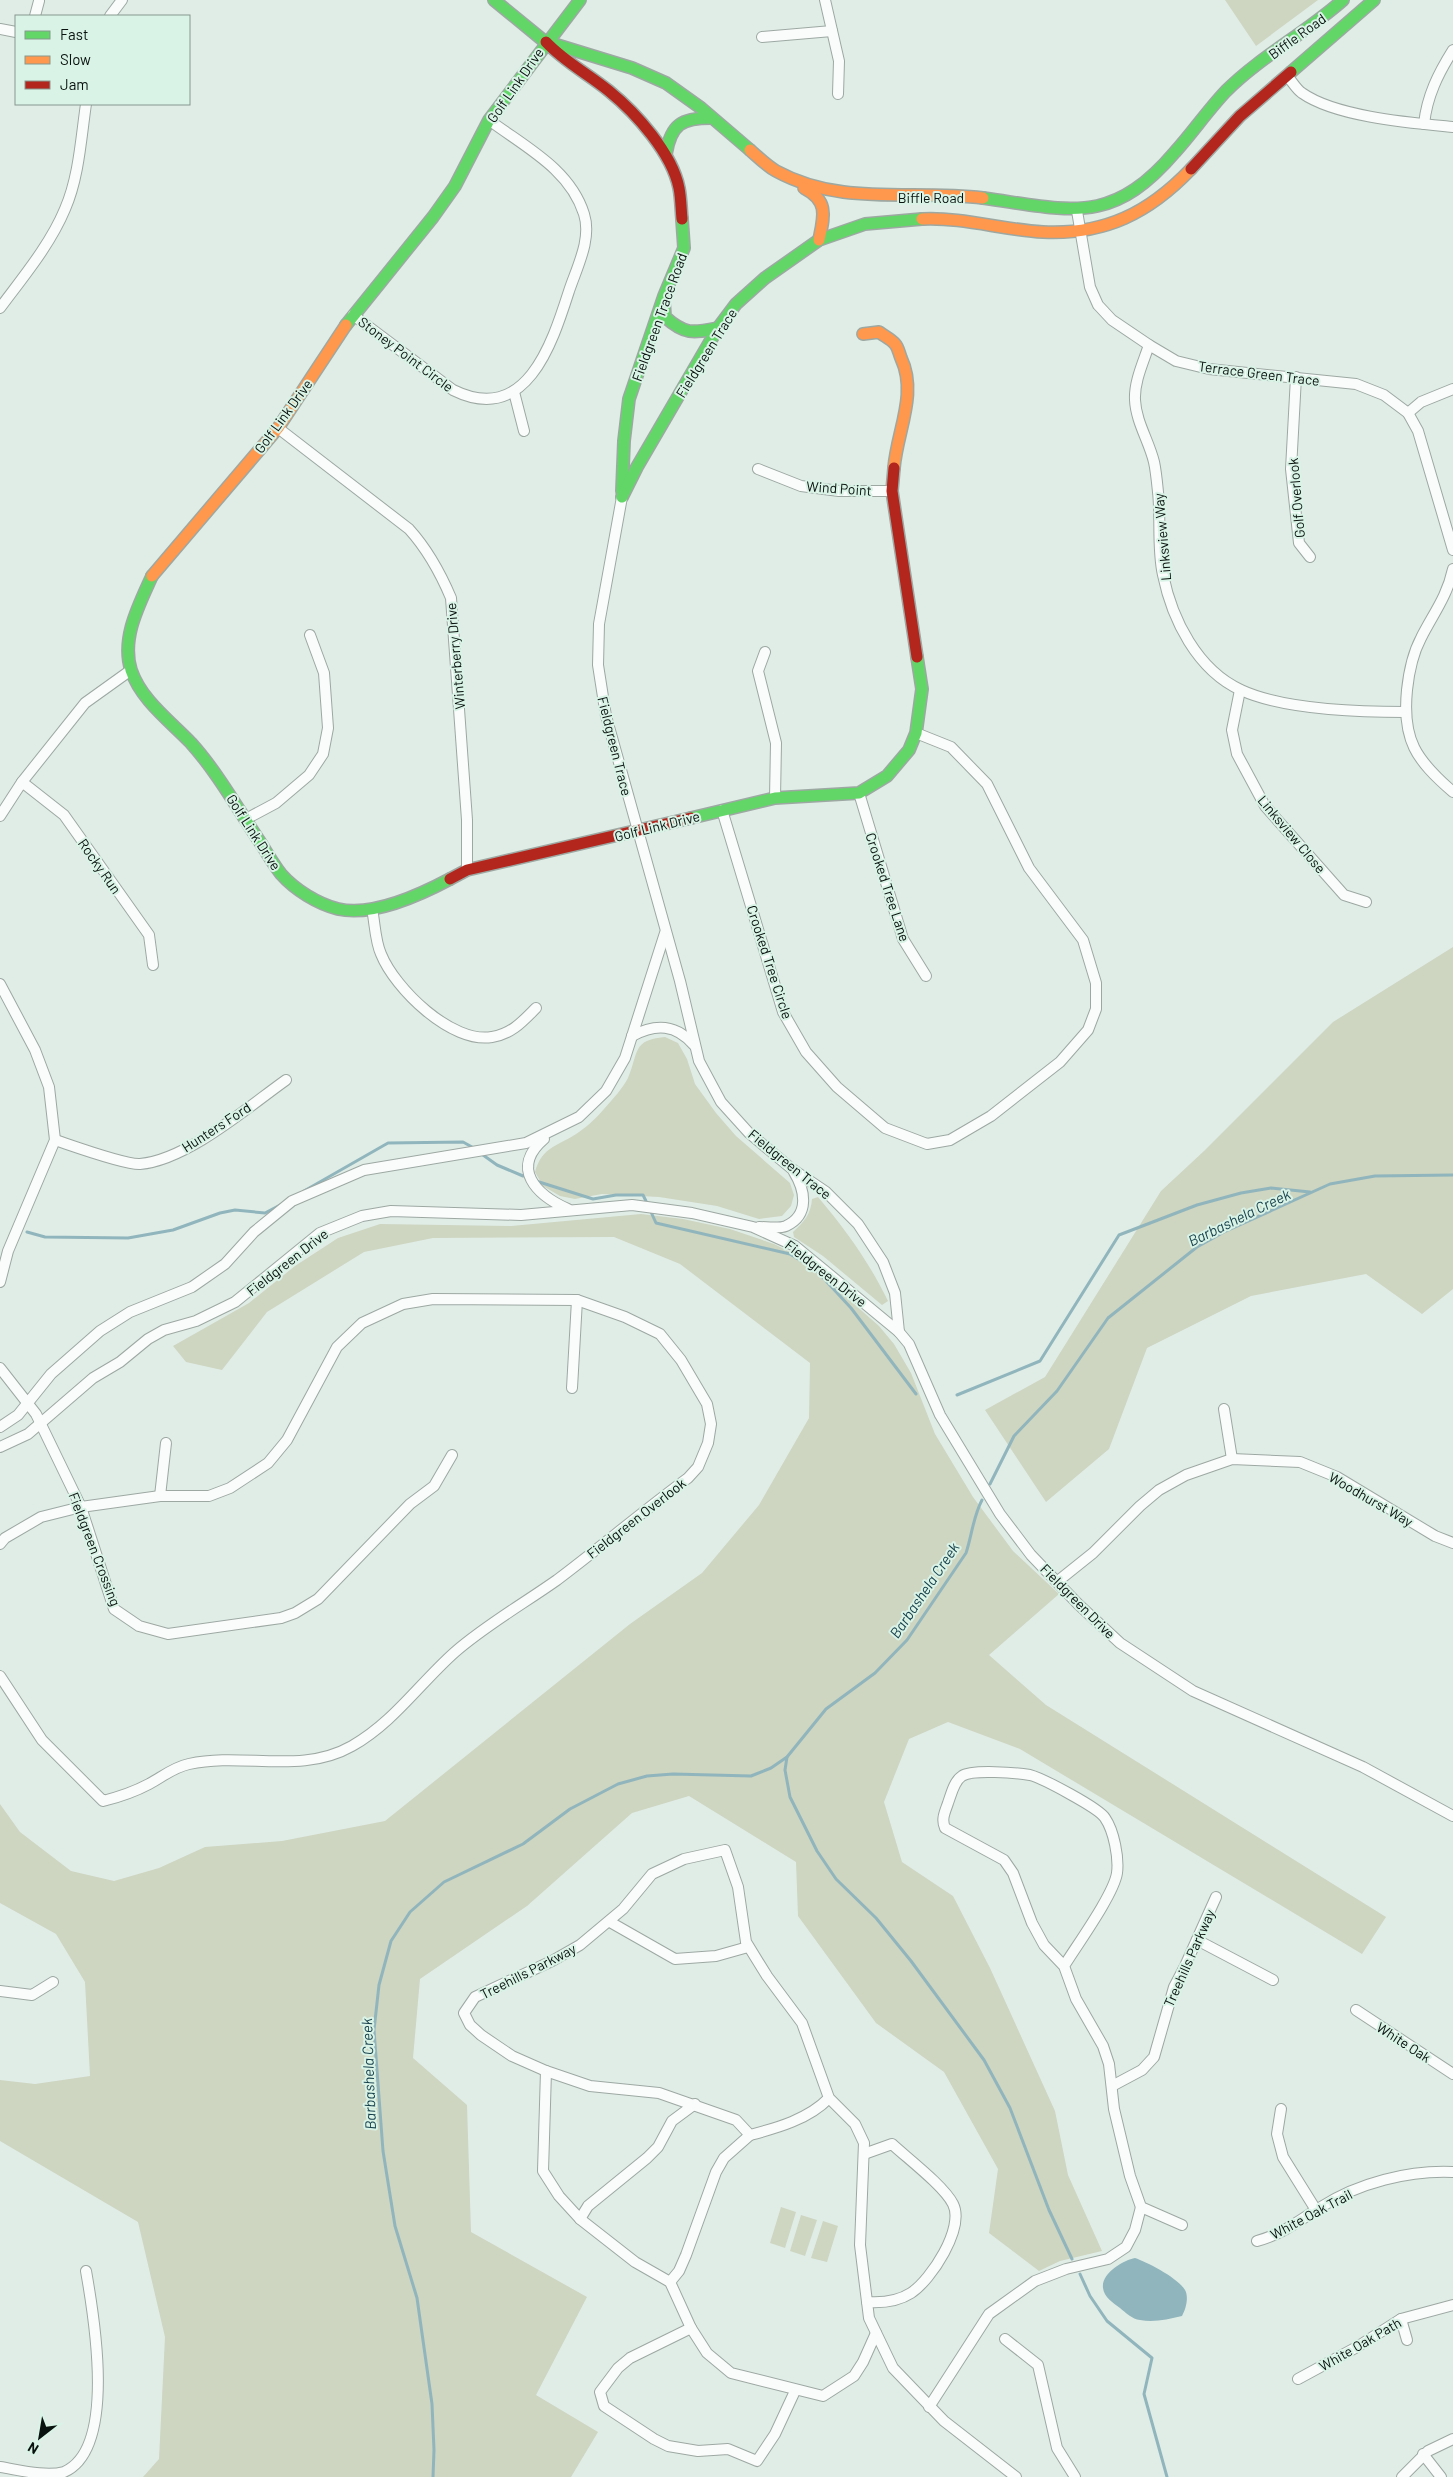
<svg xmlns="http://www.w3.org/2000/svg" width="1453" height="2477" font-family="Barlow,sans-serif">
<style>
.green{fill:#ced5c1}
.water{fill:#91b5bc}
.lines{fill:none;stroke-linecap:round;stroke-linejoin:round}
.stream{stroke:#91b5bc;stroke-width:3}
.street-casing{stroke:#9da8a3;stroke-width:12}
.fast-casing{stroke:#9da8a3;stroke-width:14}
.slow-casing{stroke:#9da8a3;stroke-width:14}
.jam-casing{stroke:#9da8a3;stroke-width:14}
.street{stroke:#fafcfb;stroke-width:10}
.fast{stroke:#63d668;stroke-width:11}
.slow{stroke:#ff974d;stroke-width:11}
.jam{stroke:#b3261e;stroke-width:11}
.labels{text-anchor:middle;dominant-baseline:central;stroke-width:4;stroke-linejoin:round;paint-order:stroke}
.street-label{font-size:14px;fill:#09120e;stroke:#daf3e7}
.water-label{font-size:15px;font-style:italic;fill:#143e49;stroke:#daf3e7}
</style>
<rect width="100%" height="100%" fill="#e0ede7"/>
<!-- green -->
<g class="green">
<polygon points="1225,0 1318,0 1256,46"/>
<polygon points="1453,947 1453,1289 1422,1314 1366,1274 1251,1296 1147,1348 1109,1449 1046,1502 985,1410 1045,1377 1161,1191 1204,1151 1333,1022"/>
<path d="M665,1037L678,1043L687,1059L695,1084L716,1113L736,1136L790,1183L794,1195L791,1206L782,1216L759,1219L717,1206L659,1197L602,1194L575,1199L560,1196L543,1186L535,1172C542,1146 559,1146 579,1132C588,1126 597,1117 604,1109C612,1100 623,1088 628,1078C639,1052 632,1040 665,1037Z"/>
<path d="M818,1197C846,1230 869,1262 888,1301L882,1305L823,1256L794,1237L793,1232C804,1222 811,1214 812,1199Z"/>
<polygon points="641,1214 683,1219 730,1229 774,1244 802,1258 879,1326 894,1344 911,1373 935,1434 973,1497 1013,1551 1059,1594 989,1655 1046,1705 1386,1917 1362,1954 1020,1749 948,1722 909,1739 884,1802 902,1862 953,1896 990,1968 1055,2111 1068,2175 1102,2251 1060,2261 1039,2271 989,2233 998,2169 944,2072 876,2023 798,1916 796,1862 689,1796 632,1813 527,1906 420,1979 413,2058 467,2105 471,2232 587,2297 536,2395 598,2432 571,2477 143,2477 159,2459 165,2337 138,2222 0,2141 0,2080 35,2084 90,2076 85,1982 56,1934 0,1903 0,1804 20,1832 71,1871 114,1881 159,1868 205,1847 282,1841 385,1821 630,1624 702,1573 759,1505 809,1418 810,1363 680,1264 614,1237 433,1238 364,1252 267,1312 222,1370 186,1362 173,1346 249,1303 295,1266 338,1238 380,1224 511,1226"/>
<polygon points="781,2207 796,2212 785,2248 770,2243"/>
<polygon points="801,2215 817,2220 805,2256 790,2251"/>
<polygon points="823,2221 838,2226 827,2262 811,2258"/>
</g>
<!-- water -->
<path class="water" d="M1135,2258C1147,2262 1178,2278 1185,2290C1189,2297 1186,2309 1182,2316C1168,2319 1154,2323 1140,2320C1132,2319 1126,2313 1120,2308C1113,2303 1104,2297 1103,2288C1101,2273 1124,2260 1135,2258Z"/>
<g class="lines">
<!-- stream -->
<g class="stream">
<polyline points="483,1155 497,1165 523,1176"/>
<polyline points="536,1181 593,1199 616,1195 643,1195 646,1201"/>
<polyline points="304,1191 388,1143 463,1142 472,1147"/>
<polyline points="651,1212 656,1223 790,1254 815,1269 851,1308 916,1394"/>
<polyline points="27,1232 45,1237 128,1238 173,1230 220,1213 235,1210 265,1213 282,1204"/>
<polyline points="957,1395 1040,1361 1119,1235 1197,1205 1241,1193 1271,1188 1310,1192"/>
<polyline points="990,1484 1014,1436 1057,1391 1108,1318 1197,1247 1224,1232 1330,1184 1375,1176 1453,1175"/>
<polyline points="787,1757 785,1770 790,1797 817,1851 836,1879 876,1918 911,1961 984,2060 1010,2108 1049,2210 1072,2259"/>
<polyline points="1080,2274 1090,2296 1107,2321 1152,2358 1144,2394 1167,2477"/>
<path d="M433,2477L434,2450L432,2404L417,2298L395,2226L383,2151L374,2030L379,1985L391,1941L410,1912L444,1882L523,1844L570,1809L618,1784L647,1776L673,1774L751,1776L771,1768L787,1757L826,1709L875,1673L907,1640L966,1553C972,1535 973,1517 982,1500"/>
</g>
<!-- street casing -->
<g class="street-casing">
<g id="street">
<polyline points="825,0 839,61 838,94"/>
<polyline points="35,16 39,1"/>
<polyline points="110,16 122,0"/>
<polyline points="0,29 16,32"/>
<polyline points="762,37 832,31"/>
<path d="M1287,76C1292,81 1296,89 1302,93C1336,117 1412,123 1453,127"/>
<path d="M1424,124C1427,96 1438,74 1453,50"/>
<polyline points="1077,211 1090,287 1098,305 1112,320 1149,345 1176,361 1209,369 1356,384 1384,395 1408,413 1418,431 1453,550"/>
<path d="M0,308C23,277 50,245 65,209C79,177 81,138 86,104"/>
<path d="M353,315L453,390C526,426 552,344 569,291C577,267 592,239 584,214C570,169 525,147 489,120"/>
<path d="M1149,345C1143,363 1134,382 1135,400C1136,422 1149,441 1154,462C1156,471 1157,482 1158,492C1161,518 1157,549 1163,575C1172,619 1197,670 1241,690C1284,710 1357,712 1405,712"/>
<polyline points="1296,377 1291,469 1299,543 1310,557"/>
<polyline points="514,392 524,431"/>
<polyline points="1408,413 1421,402 1453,389"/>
<path d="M278,428L409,529C428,550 440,572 451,598L467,820V870"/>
<polyline points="758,469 801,486 839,491 892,491"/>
<polyline points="622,497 599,624 598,665 606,716 680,981 699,1061 721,1102 749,1133 792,1169 826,1192 858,1224 883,1262 895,1293 899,1332"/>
<path d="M1453,569C1447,597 1433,614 1421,638C1412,655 1409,671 1407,690C1402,740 1416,760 1453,792"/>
<polyline points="765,652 758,671 776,743 775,798"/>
<polyline points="1240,690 1232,730 1237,754 1265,806 1344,895 1366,902"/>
<polyline points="22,782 64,815 149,935 153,965"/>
<polyline points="859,793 903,939 926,976"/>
<polyline points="722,810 783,1012 806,1052 837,1087 885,1128 927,1144 950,1140 991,1116 1060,1062 1088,1030 1096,1009 1096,983 1083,940 1029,868 987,784 951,747 916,733"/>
<polyline points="0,816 22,782 85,703 131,670"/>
<polyline points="246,819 276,803 309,775 323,754 328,728 324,673 310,635"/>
<path d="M372,909C375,923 375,941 381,954C395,989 452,1044 492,1037C512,1034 523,1021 536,1008"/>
<polyline points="0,984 35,1050 49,1087 55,1140 8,1251 0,1282"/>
<path d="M632,1036C656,1023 676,1024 694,1045"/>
<path d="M544,1139C510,1168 536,1195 568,1209"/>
<path d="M55,1140C73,1146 125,1165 140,1164C187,1160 248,1107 286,1080"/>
<path d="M759,1227C767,1227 779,1229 786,1226C810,1215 805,1190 794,1172"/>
<polyline points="0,1368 36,1414 81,1507 114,1609 139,1626 168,1634 281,1618 295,1613 318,1599 410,1504 434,1486 452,1455"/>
<polyline points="572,1388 577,1300"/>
<polyline points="1224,1409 1232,1459"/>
<polyline points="0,1427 18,1415 51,1374 100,1331 130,1312 192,1287 225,1264 254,1232 292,1201 364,1170 526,1143 579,1117 606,1091 625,1058 665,933"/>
<polyline points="0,1447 28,1434 93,1378 120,1362 148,1339 164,1330 196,1321 235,1302 320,1233 362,1216 391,1211 521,1215 632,1205 692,1213 753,1227 795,1246 899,1332 909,1344 940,1415 1000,1514 1031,1555 1078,1604 1120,1643 1193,1691 1363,1767 1453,1816"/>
<polyline points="160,1496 166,1443"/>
<path d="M0,1544L5,1538L41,1517L81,1507L160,1496H209L230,1488L268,1463L287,1440L337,1347L362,1323L403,1304L433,1299L577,1300L625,1317L660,1334L681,1360L707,1404L711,1424L708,1443L698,1467L688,1478C643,1511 601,1547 557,1580C523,1604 486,1625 455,1652C420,1683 393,1723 352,1746C301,1775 244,1752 189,1764C174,1767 162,1777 149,1784C134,1792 119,1797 103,1801L42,1740L0,1676"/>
<polyline points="1058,1581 1093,1553 1140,1506 1159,1490 1186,1475 1232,1459 1300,1462 1337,1477 1435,1536 1453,1543"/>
<polyline points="610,1922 675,1959 716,1956 748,1947"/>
<polyline points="1197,1940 1273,1980"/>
<path d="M1064,1966C1077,1945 1114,1894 1117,1873C1119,1858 1114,1831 1105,1818C1099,1808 1042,1778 1030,1775C1017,1773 972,1769 962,1776C954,1781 951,1795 948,1803C945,1812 941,1819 945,1828L1004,1860L1013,1873L1032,1923L1044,1945L1064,1966L1076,1999L1103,2046L1109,2064L1114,2109L1130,2176L1141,2207L1182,2225"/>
<polyline points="0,1991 32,1995 53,1982"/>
<polyline points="1356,2010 1453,2074"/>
<polyline points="546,2071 543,2171 559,2196 580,2219 635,2262 670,2282 691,2328 707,2353 731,2373 823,2396 854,2376 863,2362 876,2333"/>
<polyline points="1112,2086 1142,2070 1154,2057 1174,1987 1185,1966 1216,1897"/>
<path d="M829,2098L802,2023L767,1976L746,1942L738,1887L725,1850L684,1859L652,1874L623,1909L580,1945L552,1961L475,1997L464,2013L470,2025L481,2035L512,2056L546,2071L590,2086L659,2093L736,2120L750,2135C777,2128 809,2119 829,2098L855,2124L864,2143L860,2245L869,2318L893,2368L944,2421L1016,2477"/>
<polyline points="1281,2109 1277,2134 1283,2157 1316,2210"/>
<path d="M864,2154L892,2144C907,2158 944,2186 953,2204C965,2228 931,2280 911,2293C897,2302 882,2303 867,2302"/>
<polyline points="580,2219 588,2206 647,2158 658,2147 672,2121 695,2104"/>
<path d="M1257,2241C1285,2233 1298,2221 1321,2207C1358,2183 1409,2170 1453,2172"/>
<polyline points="670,2282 679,2271 686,2255 716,2172 724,2158 750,2135"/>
<polyline points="1401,2319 1407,2340"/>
<polyline points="691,2328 630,2358 618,2368 600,2392 604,2406 654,2439 668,2446 698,2451 728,2449 757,2461 775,2434 795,2391"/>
<polyline points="1005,2339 1038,2365 1057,2448 1075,2477"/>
<polyline points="1298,2379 1357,2347 1401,2319 1453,2305"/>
<polyline points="929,2407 989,2314 1035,2281 1066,2269 1108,2259 1126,2247 1135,2230 1141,2207"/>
<polyline points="1423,2454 1441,2477"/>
<path d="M0,2467C19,2470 46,2477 64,2472C117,2449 94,2316 86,2271"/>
<polyline points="1402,2477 1428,2451 1453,2439"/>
</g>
</g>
<!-- fast casing -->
<g class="fast-casing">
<g id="fast">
<polyline points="494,0 544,41 632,68 666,83 701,108 750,150"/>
<polyline points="1291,72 1374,0"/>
<path d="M666,154C671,124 682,118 711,118"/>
<path d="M983,198C1070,210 1111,227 1175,152C1193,132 1208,110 1226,91C1261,56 1306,33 1343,0"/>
<path d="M664,300L665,317C685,335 693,333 718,328"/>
<polyline points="346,325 433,217 455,186 489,120 580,0"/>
<polyline points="622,491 624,441 629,399 664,296 684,248 682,219"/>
<polyline points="622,497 637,467 718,328 736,304 765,278 819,240 865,224 922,219"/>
<path d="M152,576C139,605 121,638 131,670C141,700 170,721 191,743C218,773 239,811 262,845C268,855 274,865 281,874C295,890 318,904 338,909C373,917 420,895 450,879"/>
<polyline points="691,818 775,798 859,793 887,776 909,750 916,733 922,689 917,657"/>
</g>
</g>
<!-- slow casing -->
<g class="slow-casing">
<g id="slow">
<path d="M750,150C758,157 767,166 776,171C842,207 913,189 983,198"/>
<path d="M804,188C829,201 824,216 819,240"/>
<path d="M922,219C963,217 1003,230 1043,232C1105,235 1149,213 1191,169"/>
<path d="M863,334L879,332C884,336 891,339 895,344C898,347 899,353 901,358C918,394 897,431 894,468"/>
<polyline points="152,576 278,428 346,325"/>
</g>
</g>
<!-- jam casing -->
<g class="jam-casing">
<g id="jam">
<path d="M546,42C566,63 587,73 609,91C636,113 672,153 679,188C681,198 681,209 682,219"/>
<polyline points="1191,169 1240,116 1291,72"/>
<polyline points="894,468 892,491 917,657"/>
<polyline points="450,879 467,870 691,818"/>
</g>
</g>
<!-- street -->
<use href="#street" class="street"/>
<!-- fast -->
<use href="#fast" class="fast"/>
<!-- slow -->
<use href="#slow" class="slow"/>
<!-- jam -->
<use href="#jam" class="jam"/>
</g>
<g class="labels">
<!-- street labels -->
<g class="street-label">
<text transform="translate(1297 36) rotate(-36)">Biffle Road</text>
<text transform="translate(515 85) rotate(-55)">Golf Link Drive</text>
<text x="931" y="197">Biffle Road</text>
<text transform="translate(659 317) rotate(-70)">Fieldgreen Trace Road</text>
<text transform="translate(706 353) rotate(-58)">Fieldgreen Trace</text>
<text transform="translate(406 354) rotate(37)">Stoney Point Circle</text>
<text transform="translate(1259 373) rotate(7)">Terrace Green Trace</text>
<text transform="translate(283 416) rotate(-54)">Golf Link Drive</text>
<text transform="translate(839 488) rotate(4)">Wind Point</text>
<text transform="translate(1296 498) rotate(-95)">Golf Overlook</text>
<text transform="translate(1162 537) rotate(-95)">Linksview Way</text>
<text transform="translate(455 656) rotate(-95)">Winterberry Drive</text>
<text transform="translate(615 746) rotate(76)">Fieldgreen Trace</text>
<text transform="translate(657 826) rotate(-14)">Golf Link Drive</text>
<text transform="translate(254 832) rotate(57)">Golf Link Drive</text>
<text transform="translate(1292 834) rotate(50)">Linksview Close</text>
<text transform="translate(100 866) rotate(55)">Rocky Run</text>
<text transform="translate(888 887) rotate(72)">Crooked Tree Lane</text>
<text transform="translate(770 962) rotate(72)">Crooked Tree Circle</text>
<text transform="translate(216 1127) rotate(-33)">Hunters Ford</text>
<text transform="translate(790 1164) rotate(39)">Fieldgreen Trace</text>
<text transform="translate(287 1262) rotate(-38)">Fieldgreen Drive</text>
<text transform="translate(826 1273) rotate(38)">Fieldgreen Drive</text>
<text transform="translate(1371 1499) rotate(30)">Woodhurst Way</text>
<text transform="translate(636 1518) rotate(-38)">Fieldgreen Overlook</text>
<text transform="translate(95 1549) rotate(69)">Fieldgreen Crossing</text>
<text transform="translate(1078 1601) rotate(45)">Fieldgreen Drive</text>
<text transform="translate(1189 1958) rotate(-66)">Treehills Parkway</text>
<text transform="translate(528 1971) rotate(-27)">Treehills Parkway</text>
<text transform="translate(1404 2042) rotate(33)">White Oak</text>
<text transform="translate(1311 2214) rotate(-28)">White Oak Trail</text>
<text transform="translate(1360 2344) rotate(-30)">White Oak Path</text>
</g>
<!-- water labels -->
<g class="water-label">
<text transform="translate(1239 1217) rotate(-26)">Barbashela Creek</text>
<text transform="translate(924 1590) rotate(-56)">Barbashela Creek</text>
<text transform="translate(368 2074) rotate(-92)">Barbashela Creek</text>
</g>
</g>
<!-- legend -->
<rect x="15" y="15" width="175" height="90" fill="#daf3e7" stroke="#869990"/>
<rect x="25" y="31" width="25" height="8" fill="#63d668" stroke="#869990"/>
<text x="60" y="40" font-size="15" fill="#09120e">Fast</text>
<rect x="25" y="56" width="25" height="8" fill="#ff974d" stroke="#869990"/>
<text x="60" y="65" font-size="15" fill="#09120e">Slow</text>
<rect x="25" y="81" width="25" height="8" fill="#b3261e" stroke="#869990"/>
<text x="60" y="90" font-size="15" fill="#09120e">Jam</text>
<!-- north arrow -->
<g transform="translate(40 2437) rotate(211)" stroke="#daf3e7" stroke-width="4" paint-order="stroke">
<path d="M0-4L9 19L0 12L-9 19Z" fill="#09120e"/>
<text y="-8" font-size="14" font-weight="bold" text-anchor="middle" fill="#09120e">N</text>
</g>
</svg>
